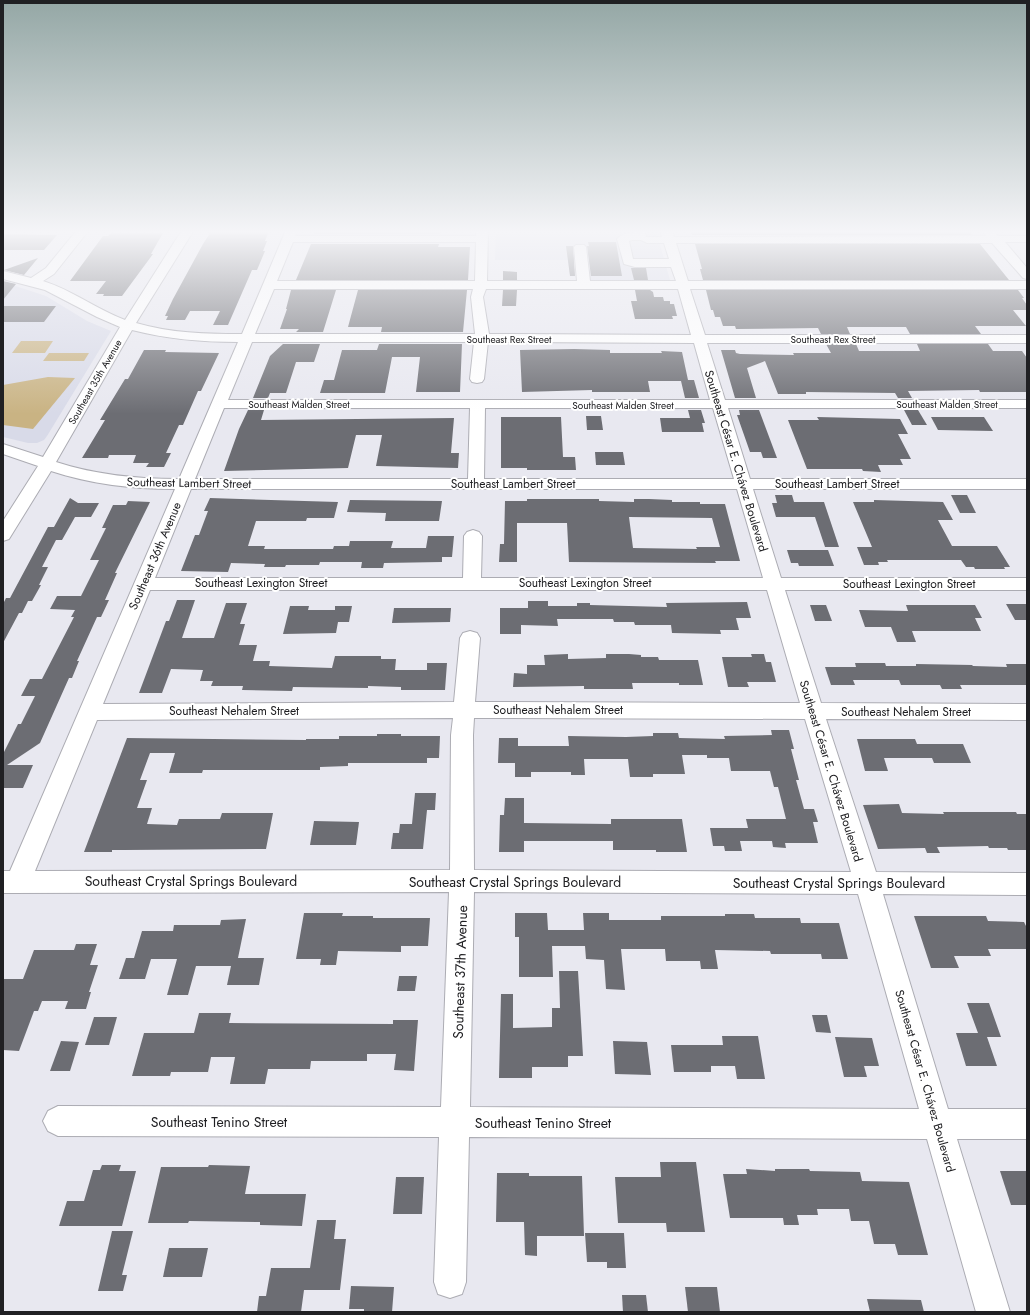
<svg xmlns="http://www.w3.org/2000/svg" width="1030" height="1315" font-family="Jost,sans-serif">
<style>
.built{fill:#d8dae8}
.green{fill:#c9b383}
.building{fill:#6c6d73;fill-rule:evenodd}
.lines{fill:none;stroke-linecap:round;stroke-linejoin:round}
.minor-casing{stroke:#acacb3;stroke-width:2}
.minor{fill:#fff;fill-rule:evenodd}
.labels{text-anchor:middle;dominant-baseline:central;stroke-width:4;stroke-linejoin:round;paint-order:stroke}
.far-street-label{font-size:10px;fill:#202023;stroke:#fff}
.street-label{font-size:12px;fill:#202023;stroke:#fff}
.near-street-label{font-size:14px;fill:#202023;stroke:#fff}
</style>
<rect width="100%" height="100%" fill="#e8e8f0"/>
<!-- built -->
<g class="built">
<polygon points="496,230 656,230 670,280 585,280 582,260 495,260"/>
<polygon points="3,282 46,296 87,321 111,331 47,436 44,440 37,443 28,443 3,437"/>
</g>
<!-- green -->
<g class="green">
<polygon points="21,341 53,341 45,353 12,353"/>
<polygon points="49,353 89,353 84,361 43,361"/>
<polygon points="48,377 75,378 33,429 3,425 3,385"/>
</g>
<!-- building -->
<g class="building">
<polygon points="212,230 269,231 265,241 267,241 263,251 265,251 257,270 252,270 228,325 213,325 220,311 190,311 185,320 166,320 168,316 165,316 173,299 203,244"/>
<polygon points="316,230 441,230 440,234 314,234"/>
<polygon points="690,230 969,230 972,235 692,235"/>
<polygon points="111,233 163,233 151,254 153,254 122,296 103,296 104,294 96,294 106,281 70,281 103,236 108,236"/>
<polygon points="3,234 57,235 44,250 3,250"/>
<polygon points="588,242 616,242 622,276 591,276 587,246 589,246"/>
<polygon points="311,244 439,244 438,247 470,247 468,280 296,280"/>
<polygon points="695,244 980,244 1009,280 703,280 700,269 702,269"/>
<polygon points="566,246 573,246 575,276 570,276"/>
<polygon points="38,258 24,275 4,270"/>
<polygon points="631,268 646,268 648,280 634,280"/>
<polygon points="503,271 517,272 517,280 503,280"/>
<polygon points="3,281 16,284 3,300"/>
<polygon points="291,290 336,290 323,332 296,332 299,329 280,329 287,309 286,309"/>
<polygon points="358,290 467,290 463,332 381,332 382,327 348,327"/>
<polygon points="503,290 517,290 516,306 502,306"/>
<polygon points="635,290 650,290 653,292 654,297 663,297 664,301 670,301 670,304 674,304 677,316 672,316 673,319 635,319 631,301 637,301"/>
<polygon points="706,290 1018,290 1024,298 1022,298 1027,305 1027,310 1013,310 1026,326 975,326 981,334 910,334 906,327 847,327 850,334 821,334 818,328 736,329 735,326 723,326 720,317 715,317 713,310 711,310"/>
<polygon points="3,306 56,306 44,322 3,322"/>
<polygon points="283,344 320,344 314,362 296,362 286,393 270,393 268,398 253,398 270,356"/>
<polygon points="379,344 462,344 460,392 416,392 420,357 392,357 385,393 320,393 324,380 334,380 342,350 377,350"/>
<polygon points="826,344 856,344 859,351 920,351 917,344 988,344 993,351 1022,351 1027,358 1027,392 980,392 979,390 908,391 912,398 898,398 895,393 806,392 806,394 778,394 765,361 747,368 756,398 735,398 721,350 735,350 736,353 740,354 794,355 793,353 831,353"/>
<polygon points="574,349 610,350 610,353 662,353 661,351 682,352 688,380 694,380 699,398 685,398 681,381 648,381 650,392 592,392 592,390 522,392 520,350"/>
<polygon points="144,350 166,350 165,352 219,353 201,391 198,391 183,425 179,425 166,453 171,453 164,467 146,467 149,463 133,463 136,455 109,455 108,458 82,458 105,420 100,420 125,379 128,379"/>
<polygon points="248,410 264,410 261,420 454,418 451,453 459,453 458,468 376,466 382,435 356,435 348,468 224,471 239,429"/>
<polygon points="688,410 701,410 705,423 702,423 704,432 662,432 660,418 690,418"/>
<polygon points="739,410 759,410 777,458 763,458 761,452 750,452 737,415 740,415"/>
<polygon points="904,410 918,410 927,425 912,425"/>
<polygon points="586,416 601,416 603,430 587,430"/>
<polygon points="501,417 561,417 563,457 575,457 576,470 527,470 527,468 501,468"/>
<polygon points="817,417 900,419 908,434 898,434 911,459 900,459 903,465 878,465 881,472 863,471 862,469 807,469 788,420 819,420"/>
<polygon points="931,417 984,417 993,431 938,430"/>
<polygon points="595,452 623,452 625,465 596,465"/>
<polygon points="775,495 792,495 794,502 824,502 839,547 825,547 815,517 776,517 772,503 777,503"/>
<polygon points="951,495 967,495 976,513 960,513"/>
<polygon points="70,498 78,503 99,503 91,517 75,517 62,540 56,540 42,567 48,567 39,585 41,585 32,601 28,601 22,613 19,613 3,643 3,604 6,598 10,598 48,527 54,527"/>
<polygon points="210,498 338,502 334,518 307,518 306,521 256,521 248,546 265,546 264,549 333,549 334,546 349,546 350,541 393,541 391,548 426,548 428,536 454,536 452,557 442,557 442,562 384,563 383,568 361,568 362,562 320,562 319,565 286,565 285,567 264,567 265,564 231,563 228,572 181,571 195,535 199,535 208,511 204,511"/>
<path d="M527,499H599V501L634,502V499H649L672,500V502H700V504H725L740,561H715L716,563L569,562L567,523H517V562H499L500,544H504L505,501H527ZM629,517L712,518L720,547H696L697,549L633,548Z"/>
<polygon points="350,500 442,501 439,521 385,521 386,513 347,512"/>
<polygon points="874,500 943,502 953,520 938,520 952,546 997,546 1010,567 1004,567 1005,569 975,569 974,567 966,567 961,560 887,560 888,562 878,562 879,565 864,565 857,547 872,547 853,502 874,502"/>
<polygon points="128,501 150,502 115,573 117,573 105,600 109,600 101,617 97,617 77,661 79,661 72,678 69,678 40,743 7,765 33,765 23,788 3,788 3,754 18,724 21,724 35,696 21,696 30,679 42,679 74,617 71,617 75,610 50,609 57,596 81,596 99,560 90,560 106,528 102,528 113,505 126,505"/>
<polygon points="787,550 828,550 834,566 799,566 798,563 791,563"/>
<polygon points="177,600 195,600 182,638 214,638 226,603 247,603 240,624 245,624 239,645 257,645 253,661 270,661 269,666 332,668 335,656 381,656 381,659 396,659 395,670 427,670 427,663 447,663 445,690 401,690 401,687 368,686 368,688 293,687 292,691 242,690 243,686 211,686 213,681 200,681 203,670 171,669 162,693 139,693 166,621 169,621"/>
<polygon points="528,601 548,601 548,606 577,606 577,603 590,603 590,605 667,607 666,603 747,602 751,618 736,618 739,630 720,630 721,634 672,633 671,625 635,625 634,622 614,622 613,619 557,619 558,626 521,625 521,634 500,634 500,608 528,608"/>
<polygon points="1006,604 1027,604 1027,620 1015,620"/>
<polygon points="810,605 826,605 832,621 815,621"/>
<polygon points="906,605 975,605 982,618 975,618 981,631 912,631 916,642 897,642 891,627 865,627 859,610 908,611"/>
<polygon points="290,606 309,606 308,610 335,610 335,606 352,606 349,622 338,622 336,633 283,634"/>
<polygon points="394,608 451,608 450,622 392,623"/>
<polygon points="568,654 568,659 606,658 606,654 629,654 641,655 641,657 658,657 659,660 698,660 703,685 679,685 679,683 632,683 633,689 584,689 584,686 513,687 514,673 527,674 527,665 545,665 544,655"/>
<polygon points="751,654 764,654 766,662 771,662 776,682 747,682 749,687 728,687 722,657 752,657"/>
<polygon points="855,663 885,663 886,666 916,666 916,664 972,665 973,666 1007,667 1006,664 1027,664 1027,685 960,685 962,689 942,689 940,685 901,685 899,680 853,680 855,685 831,685 825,667 856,667"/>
<polygon points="771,730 789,730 794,749 791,749 799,780 796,780 804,809 814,809 818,822 813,822 818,843 785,843 786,848 773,847 772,841 740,841 742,851 725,851 724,846 713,846 710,828 748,828 746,819 786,819 778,787 774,787 770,771 731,771 729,758 707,758 707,755 682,755 685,774 653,774 653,777 630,777 628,759 584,759 585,775 571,775 571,772 531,772 531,777 515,777 515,763 498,763 499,738 518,738 518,746 569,746 568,736 626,737 653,736 653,733 678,733 679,738 725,739 724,736 772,735"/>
<polygon points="377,734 401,734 401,736 440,736 439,758 427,758 427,763 348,763 348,766 320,767 320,770 203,770 202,773 169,773 175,753 150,753 140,780 147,780 137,808 152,808 147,824 177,825 179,819 220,819 222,813 273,813 266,849 125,850 112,850 112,852 84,852 127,738 306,740 306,739 339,739 339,736 377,736"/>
<polygon points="857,739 915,739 917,744 963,744 971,763 934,763 932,758 884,758 888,771 865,771"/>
<polygon points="415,793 436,793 435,810 427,810 423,849 391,849 393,833 399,833 400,824 412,824"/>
<polygon points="505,798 524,798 524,823 611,824 611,819 682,819 687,852 656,852 656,850 613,850 613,841 524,841 524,852 499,852 500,815 504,815"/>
<polygon points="899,804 902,813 944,814 943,812 1016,812 1017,814 1027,814 1027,850 1008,850 1007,848 989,848 988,846 937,847 940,853 927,853 925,848 878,849 863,805"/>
<polygon points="314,821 359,822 356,845 310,845"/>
<polygon points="304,913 343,913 342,916 373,916 373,918 430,918 428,946 401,946 401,952 338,951 336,965 320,965 321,959 296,959"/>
<polygon points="515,913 547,913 548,930 584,930 583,913 609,913 609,920 661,920 661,916 725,916 725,914 754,914 755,918 800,918 801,923 839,923 848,959 822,959 821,954 771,954 770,951 715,950 718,969 701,969 700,961 666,961 665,949 621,949 625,990 606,989 604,960 586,959 585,946 552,946 553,977 519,977 519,937 515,937"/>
<polygon points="914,916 986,916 988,921 1024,922 1027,928 1027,949 988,949 991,956 954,956 959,968 931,968"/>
<polygon points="246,919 238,958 264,958 259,985 227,985 231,966 196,966 188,995 167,995 177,959 151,959 145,979 119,979 126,958 134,958 142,931 173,931 174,925 220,925 221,920"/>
<polygon points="76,944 97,944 90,965 98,965 89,992 91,992 86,1009 65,1009 68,1001 42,1001 38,1011 34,1011 19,1051 3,1050 3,979 23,979 34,950 74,950"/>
<polygon points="559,971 578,971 583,1056 568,1056 568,1067 532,1067 532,1078 499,1078 501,994 513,994 513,1028 552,1027 552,1008 560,1008"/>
<polygon points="399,976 417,976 415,991 397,991"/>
<polygon points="967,1003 989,1003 1001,1037 987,1037 997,1066 966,1066 956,1033 978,1033"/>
<polygon points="199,1013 231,1013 229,1023 393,1024 393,1020 418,1020 414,1071 394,1070 396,1054 367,1054 367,1061 311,1061 310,1069 268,1069 265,1084 230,1084 235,1057 211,1057 208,1072 171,1072 170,1076 132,1076 144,1033 194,1033"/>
<polygon points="812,1015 827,1015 831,1033 816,1032"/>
<polygon points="94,1017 117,1017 109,1045 85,1045"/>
<polygon points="722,1036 758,1036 765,1079 737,1079 735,1066 711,1066 711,1072 674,1072 671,1045 723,1045"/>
<polygon points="835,1037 872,1038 879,1066 864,1066 867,1077 844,1077"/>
<polygon points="61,1041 79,1042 70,1071 50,1071"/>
<polygon points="613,1041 647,1042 651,1075 615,1074"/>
<polygon points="660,1162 696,1162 705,1232 667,1232 666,1223 618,1223 615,1177 661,1177"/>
<polygon points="102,1165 121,1165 119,1171 136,1171 122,1226 59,1226 67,1201 84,1201 93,1170 100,1170"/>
<polygon points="209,1165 250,1166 245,1194 306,1194 302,1226 260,1225 260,1222 189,1221 188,1223 148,1223 161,1167 208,1167"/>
<polygon points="746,1169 775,1171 775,1169 809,1169 810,1171 860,1172 862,1181 909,1182 928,1255 898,1255 895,1244 874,1244 869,1221 851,1221 849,1209 817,1209 818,1215 797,1215 799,1225 784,1225 783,1218 730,1218 723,1174 747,1174"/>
<polygon points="1000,1171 1027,1171 1027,1205 1011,1205"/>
<polygon points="497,1173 529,1173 529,1176 582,1176 584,1236 537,1236 537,1256 525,1255 524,1222 496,1222"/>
<polygon points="396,1177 424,1177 422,1214 393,1214"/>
<polygon points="317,1220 336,1220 334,1239 346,1239 340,1290 304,1290 301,1312 257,1312 259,1296 266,1296 271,1268 310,1268"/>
<polygon points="112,1231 133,1231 122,1275 127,1275 123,1291 98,1291"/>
<polygon points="585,1233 624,1233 626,1268 607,1268 607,1262 587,1262"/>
<polygon points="169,1248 208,1248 202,1277 163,1277"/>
<polygon points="351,1286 394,1287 392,1312 364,1312 364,1309 349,1309"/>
<polygon points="685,1287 717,1287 720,1312 688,1312"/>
<polygon points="622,1295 646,1295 648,1312 623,1312"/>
<polygon points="867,1299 921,1300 924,1312 870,1312"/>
</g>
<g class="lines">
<!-- minor casing -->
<g class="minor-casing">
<path id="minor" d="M77,230H89L54,274L43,281C72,290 96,309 125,320L182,230H194L136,323C170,333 206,334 242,334L286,230H298L295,236H476V230H488L487,281H577L574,247L576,245H584L586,247L590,281H676L671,267H635L624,264L617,239C620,235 629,232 634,233L633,230H645L646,237H662L660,230H672L674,237L986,236L984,233L988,230L994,231L998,236H1027V242H1005L1027,268V279L1023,278L992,243H676L688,281H1027V289H690L705,335H1027V343H707L725,400H1027V408H728L750,479H1027V489H753L781,578H1027V590H785L821,703L1027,704V720L826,719L876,872L1027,873V895L883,894L948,1109H1027V1139H957L1010,1312H976L927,1139L469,1137L466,1282L462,1294L450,1298L438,1294L434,1282L439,1137L58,1136L48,1131L43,1121L48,1111L58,1106L441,1107L449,892L3,893V871H10L175,489C134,489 90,484 51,471L9,539L3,541V521L38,466L3,454V444L43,457L120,327L97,317L45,290L3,279V271L31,278L46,268ZM632,240H641L647,243H664L669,259H633L629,241ZM293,242H476L475,281H277ZM274,289H473L471,297L475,334H255ZM486,289H678L691,335L489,334L483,297ZM132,330C167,339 202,342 238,342L179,479C138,479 96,475 56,462ZM252,342H474L470,379L472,382L477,383L482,382L484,379L488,342L694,343L710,400H228ZM224,408H470L468,479H195ZM485,408H713L734,479H484ZM191,489H737L763,578H481L482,536L479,532L473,530L467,532L464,536L463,578H155ZM150,590H767L800,703L475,702L480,638L477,633L470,631L463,633L460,638L454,702L103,704ZM453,718L451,735L450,870L35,871L97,720ZM474,718L805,719L851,872L474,870L473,735ZM474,892L858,894L919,1109L470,1107Z"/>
</g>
<!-- minor -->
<use href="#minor" class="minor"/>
</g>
<!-- sky -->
<linearGradient id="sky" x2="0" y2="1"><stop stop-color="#94a7a5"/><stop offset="0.56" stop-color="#f5f5f8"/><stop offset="1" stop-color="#f5f5f8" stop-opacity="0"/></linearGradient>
<rect width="1030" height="414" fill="url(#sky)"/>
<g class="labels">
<!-- far-street labels -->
<g class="far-street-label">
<text x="509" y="339">Southeast Rex Street</text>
<text x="833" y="339">Southeast Rex Street</text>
<text transform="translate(95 382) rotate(-60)">Southeast 35th Avenue</text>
<text x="299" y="404">Southeast Malden Street</text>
<text x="947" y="404">Southeast Malden Street</text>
<text x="623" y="405">Southeast Malden Street</text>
</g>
<!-- street labels -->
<g class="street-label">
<text transform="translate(736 461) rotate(73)">Southeast César E. Chávez Boulevard</text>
<text transform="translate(189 483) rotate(1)">Southeast Lambert Street</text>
<text x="513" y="484">Southeast Lambert Street</text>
<text x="837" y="484">Southeast Lambert Street</text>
<text transform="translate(155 556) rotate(-67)">Southeast 36th Avenue</text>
<text x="261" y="583">Southeast Lexington Street</text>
<text x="585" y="583">Southeast Lexington Street</text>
<text x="909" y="584">Southeast Lexington Street</text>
<text x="558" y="710">Southeast Nehalem Street</text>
<text x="234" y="711">Southeast Nehalem Street</text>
<text x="906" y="712">Southeast Nehalem Street</text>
<text transform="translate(831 771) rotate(73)">Southeast César E. Chávez Boulevard</text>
<text transform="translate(925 1081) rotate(74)">Southeast César E. Chávez Boulevard</text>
</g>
<!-- near-street labels -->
<g class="near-street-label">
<text x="191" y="881">Southeast Crystal Springs Boulevard</text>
<text x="515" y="882">Southeast Crystal Springs Boulevard</text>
<text x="839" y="883">Southeast Crystal Springs Boulevard</text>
<text transform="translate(460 972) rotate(-88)">Southeast 37th Avenue</text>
<text x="219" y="1122">Southeast Tenino Street</text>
<text x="543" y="1123">Southeast Tenino Street</text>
</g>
</g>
<!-- border -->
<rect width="1030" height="1315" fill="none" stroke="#202023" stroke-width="8"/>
</svg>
